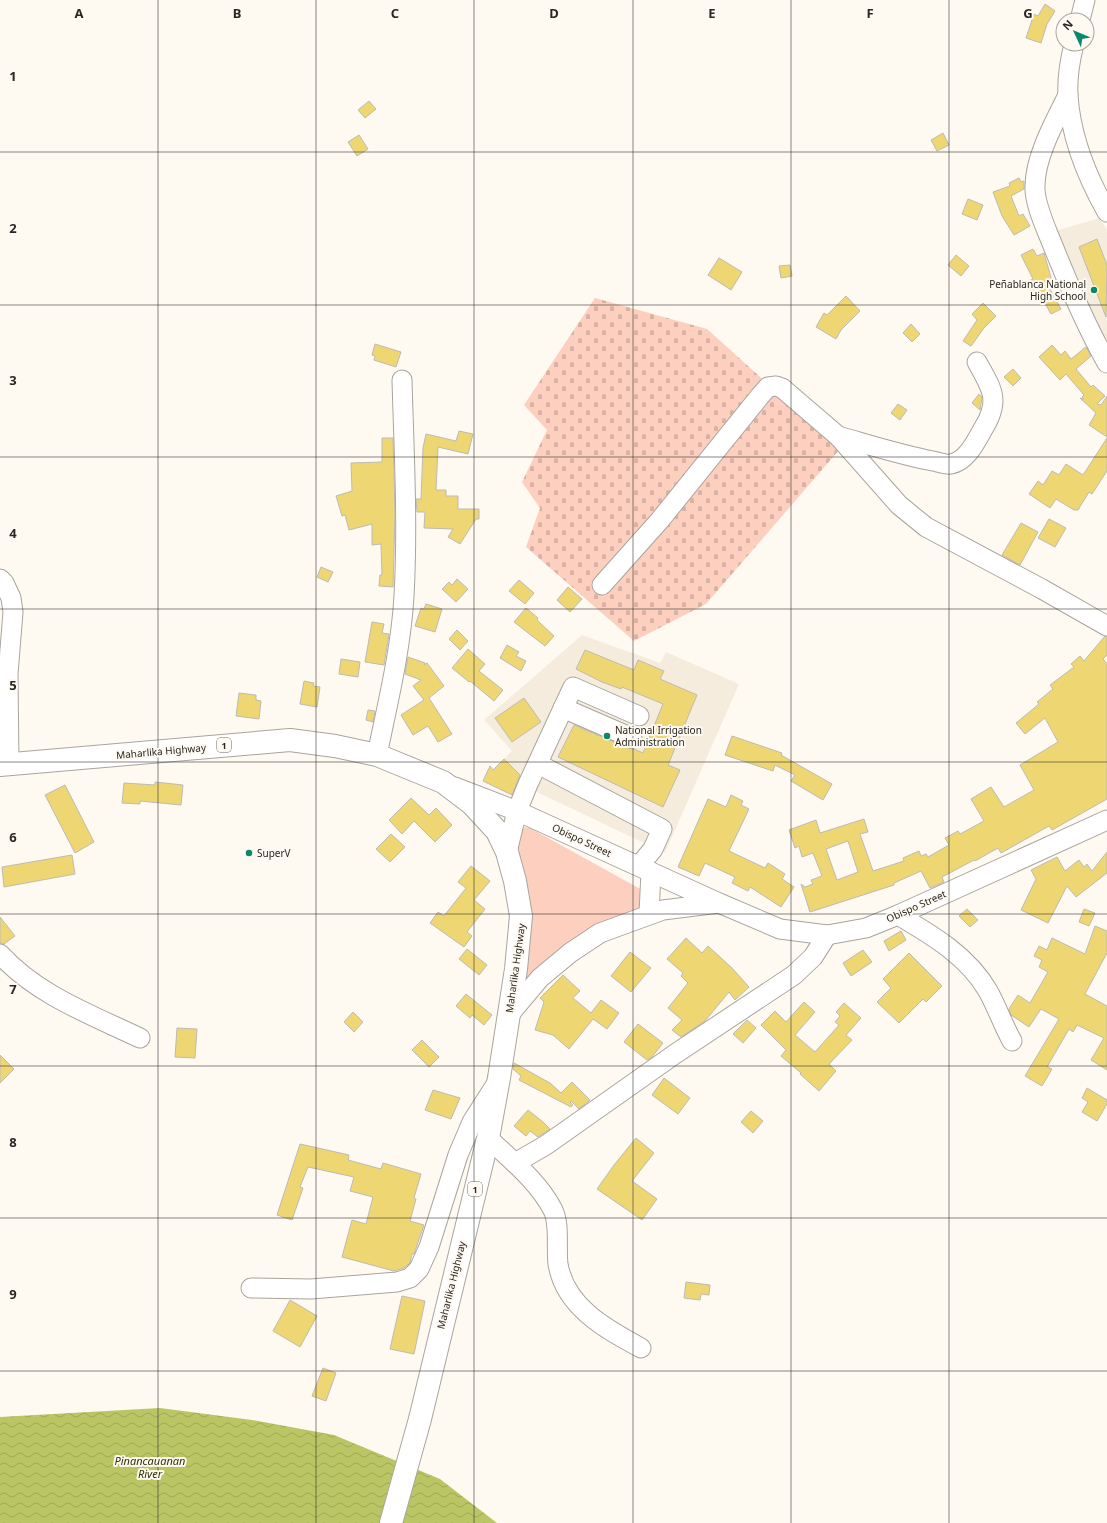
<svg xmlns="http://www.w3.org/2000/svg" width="1107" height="1523" font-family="'Noto Sans',sans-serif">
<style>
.built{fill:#f5ecde}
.cemetery{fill:url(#cemetery-stones)}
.green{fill:#fdcfbe}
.water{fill:url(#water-waves)}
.building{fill:#eed773;stroke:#bdbbb3;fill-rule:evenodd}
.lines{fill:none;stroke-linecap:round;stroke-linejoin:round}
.minor-casing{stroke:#a9a59e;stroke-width:21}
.highway-casing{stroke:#a9a59e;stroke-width:24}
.minor{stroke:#fff;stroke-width:19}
.highway{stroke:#fff;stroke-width:22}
.grid{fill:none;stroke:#292724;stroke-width:1;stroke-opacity:0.55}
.poi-dot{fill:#0b8769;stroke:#fef9f1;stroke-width:1.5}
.labels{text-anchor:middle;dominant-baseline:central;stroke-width:4;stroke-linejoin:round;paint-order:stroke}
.shield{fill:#fef9f1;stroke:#696662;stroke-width:1}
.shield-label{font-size:9px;font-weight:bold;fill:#292724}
.poi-label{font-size:10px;fill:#292724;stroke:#fef9f1;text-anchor:start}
.street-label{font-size:10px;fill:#292724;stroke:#fef9f1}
.water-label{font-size:11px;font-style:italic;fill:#2f3308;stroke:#fef9f1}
.grid-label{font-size:13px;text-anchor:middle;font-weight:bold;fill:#292724;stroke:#fef9f1;stroke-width:4;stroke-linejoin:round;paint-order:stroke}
</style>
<defs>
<pattern id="cemetery-stones" width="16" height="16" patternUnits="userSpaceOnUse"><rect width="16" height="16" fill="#fdcfbe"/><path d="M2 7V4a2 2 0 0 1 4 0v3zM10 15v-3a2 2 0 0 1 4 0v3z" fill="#d9b2a3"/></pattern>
<pattern id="water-waves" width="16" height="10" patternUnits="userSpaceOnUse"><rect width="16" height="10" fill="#bac664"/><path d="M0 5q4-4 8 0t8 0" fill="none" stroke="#a0aa57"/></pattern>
</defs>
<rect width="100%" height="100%" fill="#fef9f1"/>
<!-- built -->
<g class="built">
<polygon points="1100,218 1107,230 1107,350 1055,231"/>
<polygon points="582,635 660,663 666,652 739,684 665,853 520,784 525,779 504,759 512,751 484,720"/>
</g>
<!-- cemetery -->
<polygon class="cemetery" points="595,298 707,329 840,449 706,604 634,641 526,547 540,508 522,482 547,430 524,405"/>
<!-- green -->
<path class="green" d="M522,827L530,828L644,891V909L529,979L525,975C530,948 534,919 529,892C525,875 518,858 513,841Z"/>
<!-- water -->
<polygon class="water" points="160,1408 252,1420 334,1435 440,1479 497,1523 0,1523 0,1417"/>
<!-- building -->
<g class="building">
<polygon points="1045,4 1055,11 1047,24 1041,43 1026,38 1034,14 1038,16"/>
<polygon points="369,101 376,109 365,118 358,110"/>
<polygon points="943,133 949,145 937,151 931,140"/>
<polygon points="359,135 368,149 357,156 348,142"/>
<polygon points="1019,178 1021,182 1024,181 1024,189 1011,196 1019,216 1023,214 1030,226 1014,235 1002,216 993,192 1010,186 1009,183"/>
<polygon points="968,199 983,205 977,220 962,214"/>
<polygon points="1097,239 1107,265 1106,317 1079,247"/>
<polygon points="1033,249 1037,256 1044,253 1052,281 1046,282 1061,309 1051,314 1039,293 1032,294 1029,281 1033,279 1021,255"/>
<polygon points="956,255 969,266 961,276 948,265"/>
<polygon points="719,258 742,272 731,290 708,275"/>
<polygon points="790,265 792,276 781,278 779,266"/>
<polygon points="846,296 860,311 841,330 836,339 816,327 824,313 827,315"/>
<polygon points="983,303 996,316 984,328 971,346 963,341 977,320 972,314"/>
<polygon points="911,324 920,334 912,342 903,333"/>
<polygon points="375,344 401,352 396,367 374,360 375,356 372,355"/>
<polygon points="1052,345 1061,355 1065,351 1071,359 1086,347 1091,356 1076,369 1091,387 1093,385 1105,396 1097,404 1101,405 1107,396 1107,437 1089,425 1096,413 1080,398 1084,399 1082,397 1084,395 1066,374 1060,380 1039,357"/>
<polygon points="1013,369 1021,378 1013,386 1004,377"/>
<polygon points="979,394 982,397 980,410 972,403"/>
<polygon points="898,404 907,410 900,420 891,413"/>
<polygon points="459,431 473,434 468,454 438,447 436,490 446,490 446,496 458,496 458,509 479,509 479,519 476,519 460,544 448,537 453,529 424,528 425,512 417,512 416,499 421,499 423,448 426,434 456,441"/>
<polygon points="382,438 393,438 395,515 393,587 379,586 380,575 382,575 381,544 372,545 372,524 349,530 345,515 342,516 336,496 352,491 351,463 382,462"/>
<polygon points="1107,438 1107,471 1092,494 1089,492 1078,510 1074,510 1056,499 1050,508 1029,494 1038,481 1043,485 1052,471 1059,475 1066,464 1083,475"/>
<polygon points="1049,519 1066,528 1055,547 1038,538"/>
<polygon points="1021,523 1038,532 1020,565 1002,555"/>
<polygon points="321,567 333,572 328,582 317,577"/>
<polygon points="457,579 468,589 456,602 442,589 449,582 452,585"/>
<polygon points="519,580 534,593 525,604 509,591"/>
<polygon points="568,587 582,599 570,612 557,600"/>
<polygon points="426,604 442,609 435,632 415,626 421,608 424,609"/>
<polygon points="526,608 538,618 537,620 554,636 545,646 514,622"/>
<polygon points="372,622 384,624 382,633 389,634 384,665 365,662"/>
<polygon points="457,630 468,641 460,650 449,639"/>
<path d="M1105,636L1107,637V655L1103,659L1107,664V799L1052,830L1049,826L1001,853L998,848L975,861L974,860L942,877L944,882L930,888L921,871L894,883V885L810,912L801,884L805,887L813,884L811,880L822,876L813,853L802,857L799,846L795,848L789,830L816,820L820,833L864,819L868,832L860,834L873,871L904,861L903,858L919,851L921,856L926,854L928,857L949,845L945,838L958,831L960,834L984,821L971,799L991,787L1004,807L1034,790L1020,765L1058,742L1045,718L1025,734L1016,723L1039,704L1037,702L1053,689L1050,685L1074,667L1071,664L1080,656L1084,661ZM848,841L858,872L837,880L826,849Z"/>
<polygon points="507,645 519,652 516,656 526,661 521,671 500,658"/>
<polygon points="468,649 485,664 479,671 503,690 494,701 470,681 469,682 452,668"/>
<polygon points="585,650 634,670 638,660 664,671 660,679 697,695 668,765 680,770 663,807 558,757 574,725 628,748 634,749 643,753 663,704 622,687 621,689 602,682 576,669"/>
<polygon points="408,657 425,663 424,665 427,663 444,686 429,698 452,734 438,742 428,726 413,735 401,715 424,700 413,686 421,680 405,674"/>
<polygon points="341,659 360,662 358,677 339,674"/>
<polygon points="304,681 314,683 313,686 320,687 317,707 300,704"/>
<polygon points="239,693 256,695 256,700 261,701 259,719 236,716"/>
<polygon points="524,698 541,722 512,742 495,718"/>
<polygon points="368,710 375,711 373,722 366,720"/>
<polygon points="732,736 782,753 781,755 832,784 823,800 791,781 795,775 775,765 773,771 725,755"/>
<polygon points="504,759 520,775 512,795 483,781 490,766 493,770"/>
<polygon points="155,782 183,785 181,805 140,801 140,804 122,803 124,783 155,785"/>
<polygon points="65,785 94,842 75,853 45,795"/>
<polygon points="731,795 743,801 741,805 749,809 729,851 765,868 768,863 785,874 782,879 794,887 781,907 750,887 748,891 732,883 735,877 705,863 699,876 678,867 708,799 726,807"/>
<polygon points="411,798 429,815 436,808 452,825 435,842 414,821 402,834 389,820"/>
<polygon points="391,834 405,847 390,862 376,849"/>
<polygon points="1107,852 1107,873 1076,897 1067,886 1048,923 1021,910 1036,879 1031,870 1057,857 1065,871 1079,860 1084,867 1087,864 1092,871"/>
<polygon points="72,855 75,874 4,887 2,867"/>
<polygon points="471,866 490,881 474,900 485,909 467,932 472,936 464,947 430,923 438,912 444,916 466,888 458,882"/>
<polygon points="967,909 978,920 970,927 959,916"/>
<polygon points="1084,909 1095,913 1089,926 1079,922"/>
<polygon points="0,917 15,936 4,944 0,943"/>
<polygon points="1095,926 1107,931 1107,953 1085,994 1107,1006 1107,1070 1091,1060 1104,1038 1077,1025 1073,1032 1069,1029 1047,1067 1052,1069 1042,1086 1025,1076 1059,1019 1041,1009 1029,1027 1011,1015 1009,1009 1018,995 1030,1003 1048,972 1039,967 1042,960 1034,956 1039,946 1047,950 1052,938 1085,954"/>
<polygon points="901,931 906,940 889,951 884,941"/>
<polygon points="686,938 702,953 708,946 732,968 749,987 735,1000 729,992 705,1021 681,1037 672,1030 682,1020 668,1008 688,983 681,976 683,973 667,959"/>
<polygon points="467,949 487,965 479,975 459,959"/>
<polygon points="863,950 872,962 851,976 843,963"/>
<polygon points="630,952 651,968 631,992 611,976"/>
<polygon points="909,953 942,986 926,1002 923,999 899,1023 877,1002 891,988 883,979"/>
<polygon points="563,975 580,991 573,998 591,1013 601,1000 619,1013 607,1029 593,1019 569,1049 553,1035 535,1030 544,1002 540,998"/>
<polygon points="466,994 492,1015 484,1025 472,1015 470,1018 456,1006"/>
<polygon points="804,1002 815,1012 795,1035 815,1052 839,1025 835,1022 840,1016 836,1012 844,1003 861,1018 846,1035 852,1040 829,1064 836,1071 819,1091 800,1074 801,1073 781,1056 786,1050 761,1025 775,1011 786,1022"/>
<polygon points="353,1012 363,1022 354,1032 344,1022"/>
<polygon points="747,1020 756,1028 743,1043 733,1034"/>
<polygon points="638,1024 663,1043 652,1057 647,1060 624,1042"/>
<polygon points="177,1028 197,1029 195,1058 175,1057"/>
<polygon points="422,1040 439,1057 429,1067 412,1050"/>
<polygon points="0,1055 14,1069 0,1083"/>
<polygon points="514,1063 550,1083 561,1093 572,1082 590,1100 579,1109 571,1101 570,1102 573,1105 571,1107 519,1080 521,1076 513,1069"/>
<polygon points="664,1078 690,1098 678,1114 652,1095"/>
<polygon points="1087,1088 1107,1100 1107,1104 1097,1121 1082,1112 1088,1102 1082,1098"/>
<polygon points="433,1090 460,1098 451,1119 425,1110"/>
<polygon points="528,1110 543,1122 550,1129 538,1137 530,1131 526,1136 514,1126"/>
<polygon points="751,1111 763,1121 753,1133 741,1122"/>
<polygon points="636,1138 654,1153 632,1181 657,1199 642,1220 597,1189 614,1165"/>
<polygon points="300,1144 349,1155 348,1160 381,1169 383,1163 421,1174 414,1198 416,1199 410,1221 424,1225 414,1254 412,1254 410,1263 404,1268 394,1271 342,1257 352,1220 366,1224 373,1197 350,1191 354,1177 308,1167 300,1187 303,1188 292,1220 277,1215"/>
<polygon points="686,1282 710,1285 709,1295 701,1294 700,1300 684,1298"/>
<polygon points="402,1296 425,1301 414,1354 390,1349"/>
<polygon points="290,1300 317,1316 300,1347 273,1331"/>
<polygon points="323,1368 336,1373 326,1401 312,1396"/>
</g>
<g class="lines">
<!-- minor casing -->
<g class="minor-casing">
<g id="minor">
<polyline points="1080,20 1085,0"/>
<path d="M1074,44C1070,60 1067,79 1068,96C1071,137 1087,177 1107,212"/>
<path d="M1068,95C1055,121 1035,157 1035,186C1034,202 1045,226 1051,241C1068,283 1085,324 1107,363"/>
<path d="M838,436C870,445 901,455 933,461C938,462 946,465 951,464C967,461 976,441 983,429C1001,400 992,389 977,362"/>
<polyline points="0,579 4,583 11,598 13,612 8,674 9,764"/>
<polyline points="602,585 660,520 760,396 768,387 776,386 782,388 838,436 899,505 926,527 1042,589 1107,626"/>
<polyline points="563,708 632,738"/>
<path d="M377,755C388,702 401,649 404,596C408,524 404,451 402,380"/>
<polyline points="538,764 662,829 653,849 639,866"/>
<polyline points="455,787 517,811 719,903 780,929 827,935 866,928 898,915 1107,820"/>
<polyline points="507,852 517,811 528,784 573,687 639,716"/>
<polyline points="649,914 651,872"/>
<path d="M898,915C932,935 968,956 988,991C997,1007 1003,1025 1012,1041"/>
<path d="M0,954C37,995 92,1015 140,1038"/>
<polyline points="508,1016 540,978 570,953 600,933 663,910 719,903"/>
<path d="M488,1138C511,1160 538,1181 553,1210C560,1224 556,1248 558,1264C565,1307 606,1329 641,1348"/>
<polyline points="515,1163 546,1145 675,1054 794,975 813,957 827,935"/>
<polyline points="251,1288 311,1289 397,1282 410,1278 419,1269 429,1247 458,1155 472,1122 497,1083"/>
</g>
</g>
<!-- highway casing -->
<g class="highway-casing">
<polyline id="highway" points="0,765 290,740 335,746 377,755 443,782 472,804 497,831 507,852 515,881 521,916 516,969 499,1078 488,1138 420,1419 391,1523"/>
</g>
<!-- minor -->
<use href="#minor" class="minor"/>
<!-- highway -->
<use href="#highway" class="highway"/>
</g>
<!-- grid -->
<path class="grid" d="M158,0V1523M316,0V1523M474,0V1523M633,0V1523M791,0V1523M949,0V1523M0,152H1107M0,305H1107M0,457H1107M0,609H1107M0,762H1107M0,914H1107M0,1066H1107M0,1218H1107M0,1371H1107"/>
<!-- markers -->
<g class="poi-dot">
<circle cx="1094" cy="290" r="4"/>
<circle cx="607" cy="736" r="4"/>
<circle cx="249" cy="853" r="4"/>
</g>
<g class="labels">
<!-- shield labels -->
<g class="shield">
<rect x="217" y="738" width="14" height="14" rx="3"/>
<rect x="468" y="1182" width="14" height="14" rx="3"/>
</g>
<g class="shield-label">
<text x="224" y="745">1</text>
<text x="475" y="1189">1</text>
</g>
<!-- poi labels -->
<g class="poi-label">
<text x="1086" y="284" text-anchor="end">Peñablanca National<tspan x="1086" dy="12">High School</tspan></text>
<text x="615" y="730">National Irrigation<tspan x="615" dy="12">Administration</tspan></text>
<text x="257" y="853">SuperV</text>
</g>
<!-- street labels -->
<g class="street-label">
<text transform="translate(161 751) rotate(-5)">Maharlika Highway</text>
<text transform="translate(582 840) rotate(25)">Obispo Street</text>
<text transform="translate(916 906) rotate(-24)">Obispo Street</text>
<text transform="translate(515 968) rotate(-82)">Maharlika Highway</text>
<text transform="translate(451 1285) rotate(-76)">Maharlika Highway</text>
</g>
<!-- water labels -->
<g class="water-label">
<text x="150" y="1460">Pinancauanan<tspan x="150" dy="13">River</tspan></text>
</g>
</g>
<g class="grid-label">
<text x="79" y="18">A</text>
<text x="237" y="18">B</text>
<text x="395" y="18">C</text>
<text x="554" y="18">D</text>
<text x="712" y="18">E</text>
<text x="870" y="18">F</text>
<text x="1028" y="18">G</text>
<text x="13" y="81">1</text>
<text x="13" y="233">2</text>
<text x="13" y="385">3</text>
<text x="13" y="538">4</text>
<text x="13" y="690">5</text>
<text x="13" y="842">6</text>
<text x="13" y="994">7</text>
<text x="13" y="1147">8</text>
<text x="13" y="1299">9</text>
</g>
<!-- north arrow -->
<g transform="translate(1075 32) rotate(314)"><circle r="19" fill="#fef9f1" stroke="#a9a59f"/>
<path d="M0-3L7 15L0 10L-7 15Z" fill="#0b8769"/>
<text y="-6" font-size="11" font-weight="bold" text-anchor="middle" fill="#292724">N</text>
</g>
</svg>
